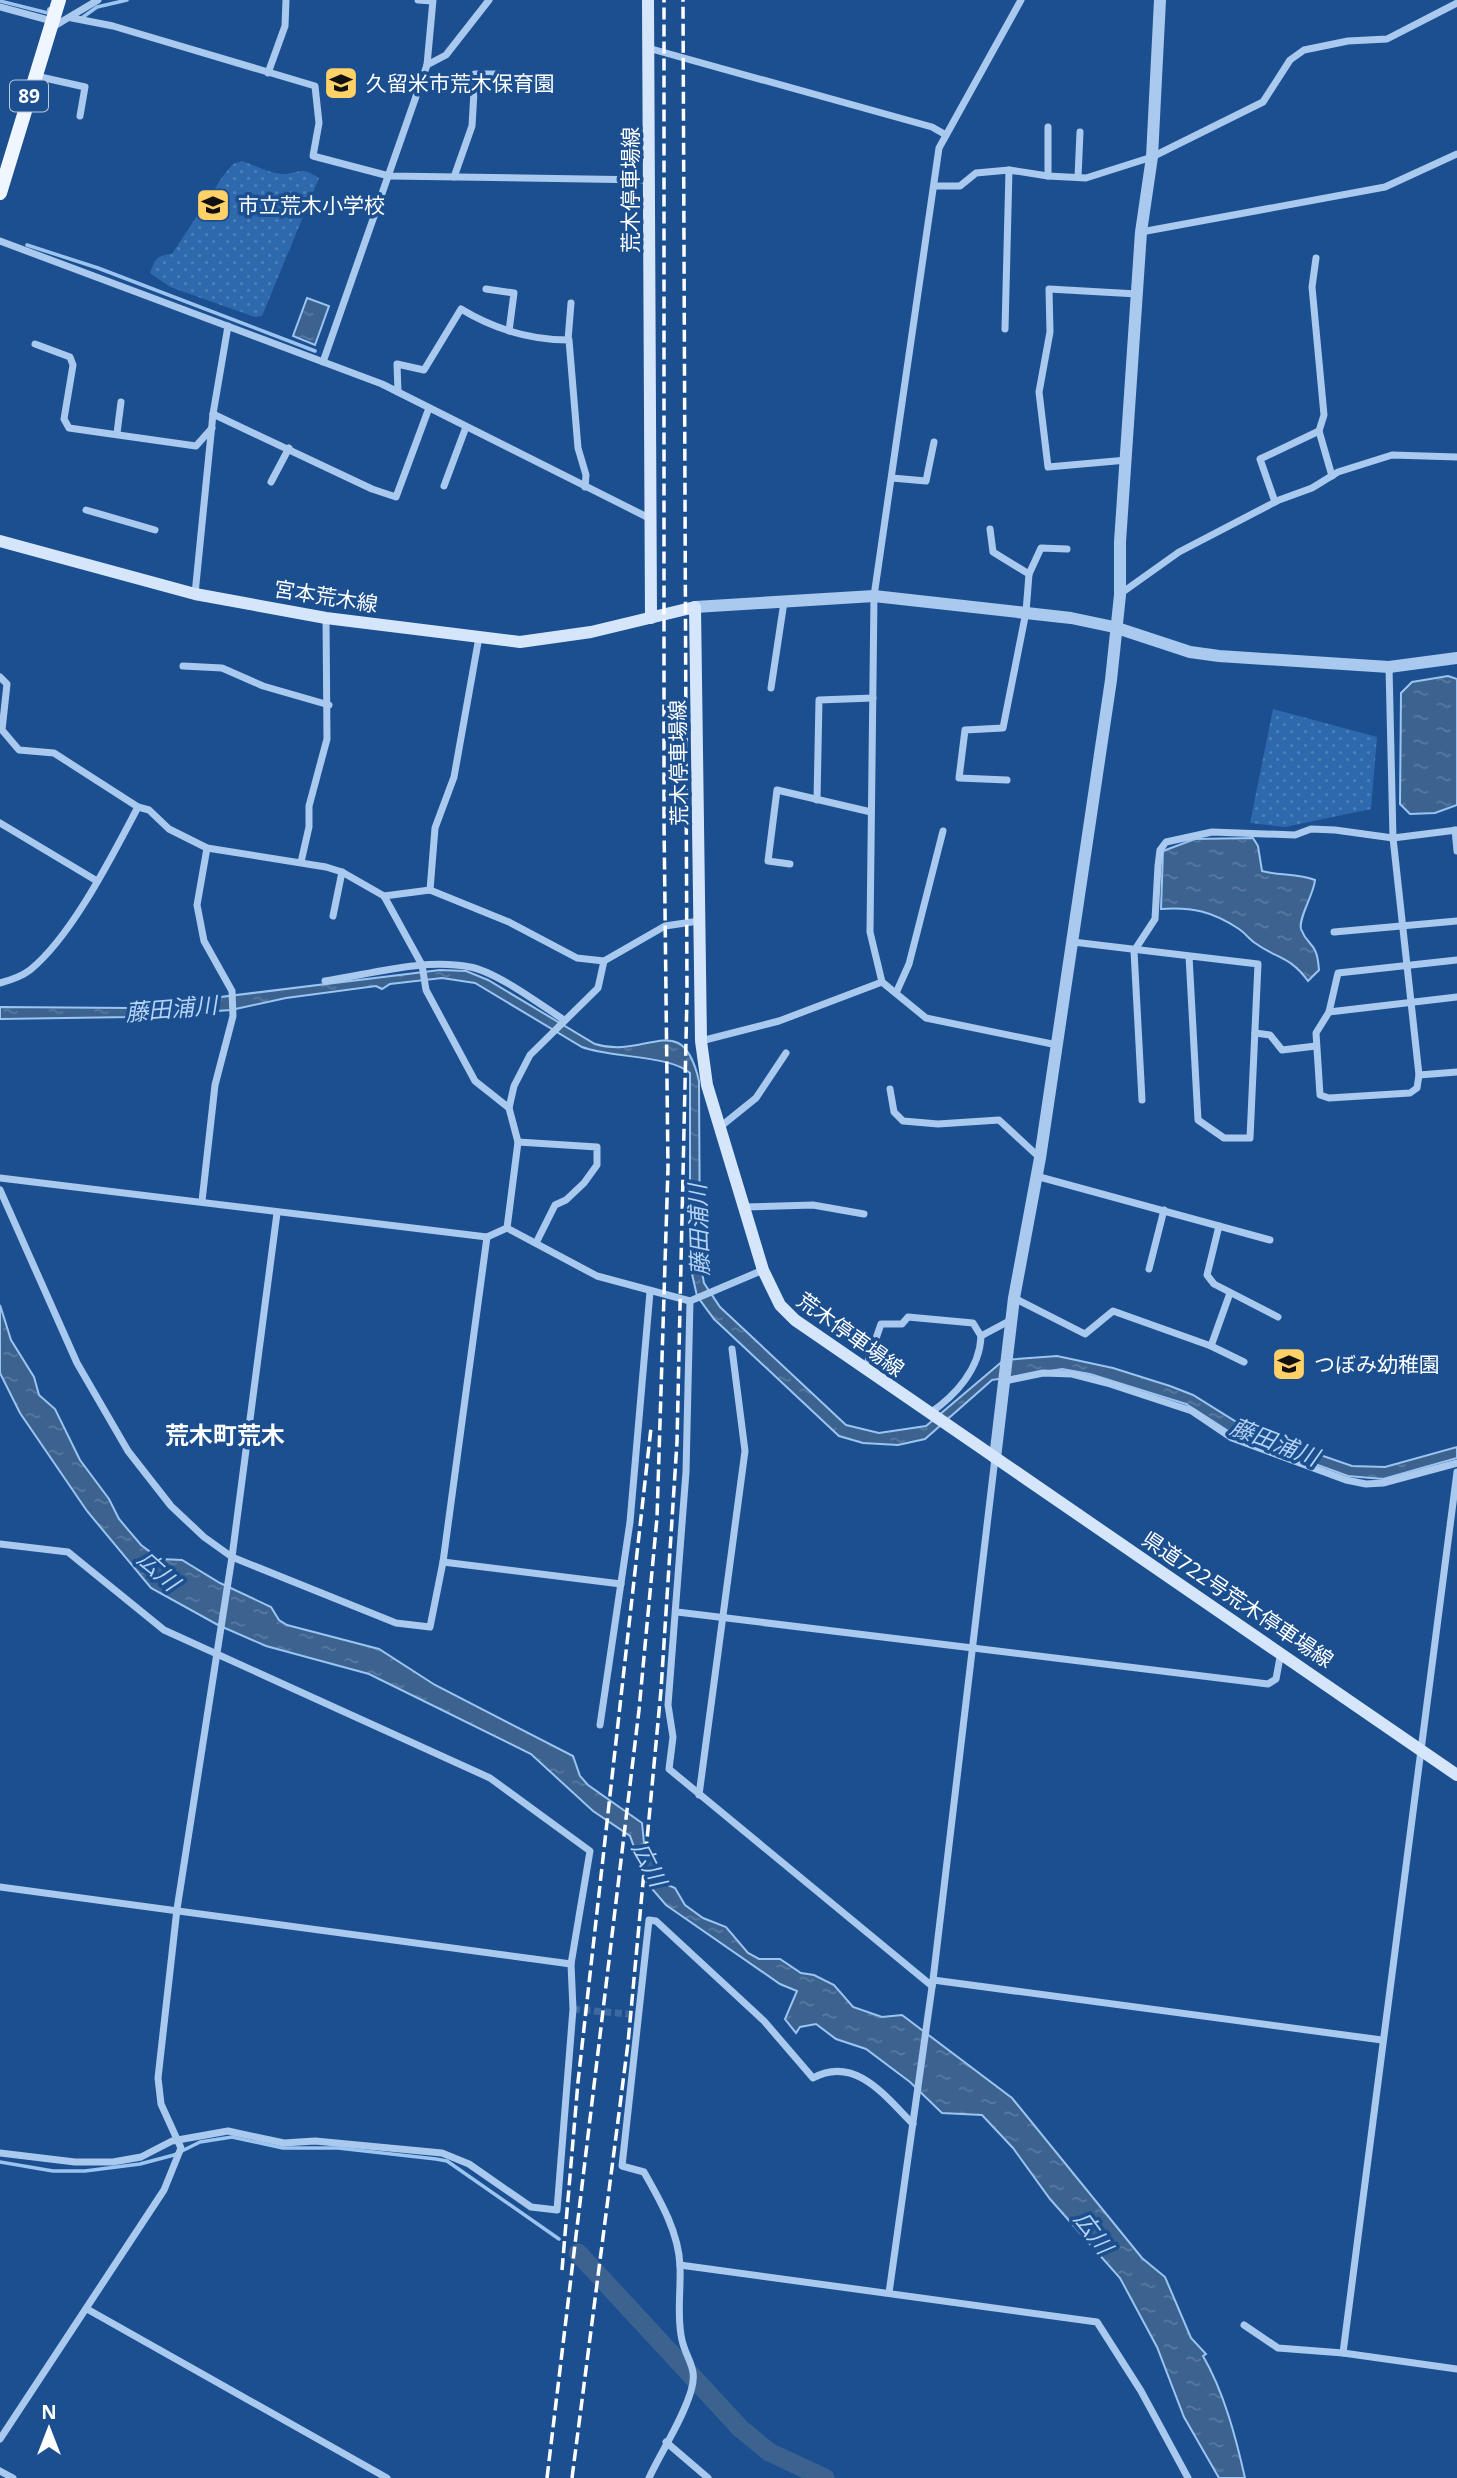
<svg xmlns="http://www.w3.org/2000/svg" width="1457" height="2478" font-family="'Noto Sans','Noto Sans JP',sans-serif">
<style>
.park{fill:url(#park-dots)}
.water{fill:url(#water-ripples);stroke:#9cc4f0;stroke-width:2}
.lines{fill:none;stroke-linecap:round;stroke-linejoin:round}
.stream{stroke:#9cc4f0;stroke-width:3.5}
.river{stroke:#3c6290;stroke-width:19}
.minor-tunnel{stroke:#3d69a0;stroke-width:7;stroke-dasharray:7 3.5;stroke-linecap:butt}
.minor{stroke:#a9c9ee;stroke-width:7}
.tertiary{stroke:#a9c9ee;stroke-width:12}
.secondary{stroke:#d6e6fa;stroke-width:12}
.primary{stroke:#f0f6ff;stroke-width:14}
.rail{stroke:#fff;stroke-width:3.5;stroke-dasharray:12 5;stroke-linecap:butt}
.labels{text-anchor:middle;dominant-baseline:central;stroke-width:7;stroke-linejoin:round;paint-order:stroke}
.shield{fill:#1b4f8f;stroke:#bbcadd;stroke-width:2}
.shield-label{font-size:19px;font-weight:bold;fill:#fff}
.poi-label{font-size:21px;fill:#fff;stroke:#1b4f8f;text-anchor:start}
.street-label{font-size:21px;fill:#fff;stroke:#1b4f8f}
.water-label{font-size:23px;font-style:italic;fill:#b5d3f5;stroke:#1b4f8f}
.quarter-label{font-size:24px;font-weight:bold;fill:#fff;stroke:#1b4f8f}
</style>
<defs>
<pattern id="park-dots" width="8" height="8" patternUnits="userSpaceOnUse" patternTransform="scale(1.75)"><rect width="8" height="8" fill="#2e69ad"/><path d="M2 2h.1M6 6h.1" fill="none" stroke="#4d80b9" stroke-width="1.8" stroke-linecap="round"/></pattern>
<pattern id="water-ripples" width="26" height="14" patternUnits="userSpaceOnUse" patternTransform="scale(1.75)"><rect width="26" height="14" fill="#3c6290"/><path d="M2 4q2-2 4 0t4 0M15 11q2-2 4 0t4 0" fill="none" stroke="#597aa1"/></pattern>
</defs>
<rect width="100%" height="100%" fill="#1b4f8f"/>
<!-- park -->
<g class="park">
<path d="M242,161C254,165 269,173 281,174C300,174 299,165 319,178L262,316L255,317L170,287L150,273C155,259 157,255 172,254L223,176L233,164Z"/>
<polygon points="1273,709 1377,737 1371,809 1285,827 1250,823"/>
</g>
<!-- water -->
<g class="water">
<polygon points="307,298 329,306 315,345 293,336"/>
<polygon points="1448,676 1457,679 1457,805 1435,813 1410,814 1400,804 1401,693 1412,682"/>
<path d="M1253,838L1258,846L1262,871C1280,876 1298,873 1315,880C1314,894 1298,918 1301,929C1308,948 1317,940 1319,970L1308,981C1290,956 1277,959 1255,943C1249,939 1245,933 1239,929C1212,911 1192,907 1161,909L1163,851L1195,839Z"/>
<path d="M440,970L466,971L488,980L595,1044C647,1060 682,1007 699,1081L700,1262L704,1283L720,1307L846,1425L879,1433L926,1426L1004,1360L1057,1356L1113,1368L1170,1386L1193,1395L1251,1431L1352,1466L1385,1467L1457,1447V1458L1383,1479L1348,1476L1233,1434L1186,1404L1090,1374L1062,1369L992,1380L925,1439L898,1445L863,1443L839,1436L714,1319L697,1296L690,1265V1073C670,1055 610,1058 582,1047L475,983L442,978L390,984L382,989L376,986L286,998L231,1010L131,1017L0,1019V1007L131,1008Z"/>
<path d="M0,1305L11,1340L34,1377L39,1395L55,1409L80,1460L109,1499L119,1519L141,1545L160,1559L182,1560L220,1583L271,1607L279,1620L287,1625L379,1649L435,1685L573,1756L580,1776L588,1785L642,1823L644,1843L663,1883L675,1888L685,1905L703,1918L726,1927L748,1953L759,1959H780L801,1973L814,1975L834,1985L853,2007L882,2017L902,2015L1012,2098L1142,2258L1165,2277L1191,2338L1206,2354L1203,2356C1224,2392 1236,2438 1245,2478H1219L1184,2417L1157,2347L1120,2278L1050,2199L1013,2148L982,2115L942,2113L910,2082L866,2049L836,2039L816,2024L800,2027L796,2033L785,2019L797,1991L780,1984L666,1905L647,1883L630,1836L593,1811L531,1754L369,1674L266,1646L218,1625L151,1588L87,1511L20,1413L0,1373Z"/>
</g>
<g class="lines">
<!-- stream -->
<g class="stream">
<polyline points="0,1 48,13 49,9"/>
<polyline points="83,17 97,7 127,0"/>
<polyline points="27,245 98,268 315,351"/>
<polyline points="0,2162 53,2171 85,2171 140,2164 174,2155 200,2142 232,2137 283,2148 338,2148 436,2159 447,2161 559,2239"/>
</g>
<!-- river -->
<polyline class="river" points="578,2253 740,2428 769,2452 825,2478"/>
<!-- minor-tunnel -->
<polyline class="minor-tunnel" points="573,2009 639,2015"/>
<!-- minor -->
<g class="minor">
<polyline points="418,0 432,1"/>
<polyline points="1021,0 939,148 874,596 870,932 882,982 926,1018 1057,1045"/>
<polyline points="0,7 52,21"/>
<polyline points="72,18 113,26 315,86 319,123 313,156 389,176 649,180"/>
<polyline points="51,28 98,0"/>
<polyline points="648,48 932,127 946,135"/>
<polyline points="427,65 446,55 489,0"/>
<polyline points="268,73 285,26 286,0"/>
<polyline points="36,76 85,87 80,116"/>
<polyline points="1048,127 1048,176"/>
<polyline points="454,177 472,126 475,74 499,74"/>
<polyline points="1078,177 1080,132"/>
<polyline points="935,186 960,186 976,173 1009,170 1048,176 1086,178 1152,157 1263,102 1290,60 1304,50 1348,41 1387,39 1457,3"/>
<polyline points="1141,232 1385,187 1457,154"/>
<polyline points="0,241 382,384 651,519"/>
<polyline points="1316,258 1312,287 1324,415 1319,431 1332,476"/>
<polyline points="486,289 514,293 509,331"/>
<polyline points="1005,329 1009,170"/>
<polyline points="568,340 571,303"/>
<polyline points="35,344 70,357 73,365 64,419 69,428 196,446 212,428"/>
<polyline points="323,362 427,65 433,0"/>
<path d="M398,392L397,364L424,370L461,309C494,329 530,340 569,340L578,448L586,475L585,487"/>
<polyline points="213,414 372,489 396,497 429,408"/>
<polyline points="117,433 121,402"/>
<polyline points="1127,460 1048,467 1039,392 1050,332 1049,289 1137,294"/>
<polyline points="892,478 926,481 934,442"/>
<polyline points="271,482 289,448"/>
<polyline points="444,486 466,427"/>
<polyline points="1275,502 1260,459 1319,431"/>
<polyline points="86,510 155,530"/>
<polyline points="990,529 993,552 1029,574 1026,612 1003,728 965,730 959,778 1007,780"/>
<polyline points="1029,574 1041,548 1067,549"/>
<polyline points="195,594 213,414 228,326"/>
<polyline points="1120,594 1179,552 1279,500 1312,488 1338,472 1392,455 1457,457"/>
<polyline points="183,666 222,668 263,686 329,705"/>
<polyline points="1389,667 1393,838 1419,1075 1457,1072"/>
<polyline points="0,677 7,684 2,730 19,750 54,753 138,807 149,810 169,829 207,848 326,867 342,872 384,896 422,965 426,990 475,1081 509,1108"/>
<polyline points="771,688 784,602"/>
<polyline points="817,800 819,700 873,698"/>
<polyline points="0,823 97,881"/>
<polyline points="1455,830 1457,851"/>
<polyline points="301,862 309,827 309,806 327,739 326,618"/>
<polyline points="790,864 768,861 777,790 871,812"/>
<polyline points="430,890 435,828 454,777 479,637"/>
<polyline points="384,896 430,890 509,922 577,958 604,961 665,926 699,921"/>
<polyline points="333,916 342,872"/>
<polyline points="1334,932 1457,921"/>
<polyline points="1073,942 1258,964 1250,1138 1224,1138 1198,1120 1189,956"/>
<path d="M325,981C371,974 423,958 470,967C497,972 541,1005 564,1020"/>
<path d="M0,983C11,980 21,977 30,970C72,936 112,856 138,807"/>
<polyline points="896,993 909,964 943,831"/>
<polyline points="1329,1012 1457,997"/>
<polyline points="1255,1033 1270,1035 1282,1050 1316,1046"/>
<polyline points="701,1041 779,1021 882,982"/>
<polyline points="1419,1075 1417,1088 1410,1093 1329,1098 1320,1095 1316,1033 1329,1012 1338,973 1457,960"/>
<polyline points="890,1089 894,1112 903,1121 938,1124 999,1120 1040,1158"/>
<polyline points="1142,1100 1134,951 1155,919 1158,866 1160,850 1166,842 1212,832 1295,835 1311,829 1335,830 1393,838 1457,830"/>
<polyline points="720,1127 756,1098 786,1053"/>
<polyline points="518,1142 597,1147 597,1165 584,1183 566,1200 555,1205 536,1243"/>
<polyline points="1036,1176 1270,1240"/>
<polyline points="0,1178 487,1237 507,1228"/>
<polyline points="0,1190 77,1363 128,1451 171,1506 204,1537 232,1557 396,1623 430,1627 443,1562 487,1237"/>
<polyline points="202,1201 215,1085 233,1016 232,991 204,941 197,905 207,848"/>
<polyline points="744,1207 813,1205 864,1214"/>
<polyline points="1219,1226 1207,1275 1214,1284 1278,1317"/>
<polyline points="507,1228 518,1142 509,1108 514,1086 530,1055 598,988 604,961"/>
<polyline points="507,1228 597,1276 690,1301 763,1270"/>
<polyline points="1149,1269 1164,1210"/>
<polyline points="1014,1298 1085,1334 1113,1311 1211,1346 1244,1362"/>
<polyline points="690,1301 686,1472 668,1705 673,1737 669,1769 932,1986"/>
<polyline points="981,1336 1011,1320"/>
<polyline points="1211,1346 1230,1293"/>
<path d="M865,1370L881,1324H902L908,1317L973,1323L981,1336C980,1369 955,1396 930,1413"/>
<polyline points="1005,1381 1043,1373 1072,1374 1107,1383 1192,1411 1232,1438 1346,1480 1366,1484 1383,1483 1457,1463"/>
<polyline points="0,1544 68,1552 164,1630 490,1778 590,1851 571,1964 573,2009 557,2210 531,2207 469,2164 442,2153 315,2141 284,2143 228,2131 172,2141 141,2157 113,2162 75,2162 0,2153"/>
<polyline points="443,1562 621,1584"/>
<polyline points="677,1612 1268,1684 1276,1679 1281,1652"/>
<polyline points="600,1725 630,1522 650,1292"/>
<polyline points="699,1795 745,1451 732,1349"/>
<polyline points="0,1887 571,1964"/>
<polyline points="933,1980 1382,2040"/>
<polyline points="680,2265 1097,2322 1141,2391 1188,2478"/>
<polyline points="889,2293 933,1980 995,1458"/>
<polyline points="87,2309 387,2478"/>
<polyline points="1244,2325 1278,2348 1343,2353 1457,2369"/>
<polyline points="1343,2353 1457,1472"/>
<polyline points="0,2439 164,2190 181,2148 161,2104 158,2078 177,1909 232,1557 277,1213"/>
<polyline points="666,2442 708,2478"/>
<polyline points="0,2471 13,2478"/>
<path d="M649,2478C662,2450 682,2421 691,2391C699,2366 684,2358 681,2335C677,2311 681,2290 680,2266C679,2233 660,2200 644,2172L622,2166L649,1920L656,1921L764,2021L813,2078C855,2055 885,2096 913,2124"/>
</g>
<!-- tertiary -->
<g class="tertiary">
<polyline points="695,607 874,596 1071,618 1114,627 1190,652 1219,656 1389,667 1457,658"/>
<polyline points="995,1458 1014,1298 1040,1158 1111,680 1120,595 1120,542 1141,232 1152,157 1160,0"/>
</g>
<!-- secondary -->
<g class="secondary">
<polyline points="648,0 651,618"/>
<polyline points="0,541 195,594 326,618 520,642 591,632 695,607 701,1041 707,1085 763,1270 780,1305 795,1320 1457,1775"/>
</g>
<!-- primary -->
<polyline class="primary" points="0,193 59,0"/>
<!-- rail -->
<g class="rail">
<polyline points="562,2270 578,2082 651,1428"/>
<polyline points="547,2478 639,1710 657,1518 668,1168 664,821 664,0"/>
<polyline points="572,2478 628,2043 661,1690 677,1442 687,996 683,0"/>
</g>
</g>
<!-- icons -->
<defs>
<g id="school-square" transform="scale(1.75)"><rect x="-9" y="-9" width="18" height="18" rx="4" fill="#ffd166" stroke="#1b4f8f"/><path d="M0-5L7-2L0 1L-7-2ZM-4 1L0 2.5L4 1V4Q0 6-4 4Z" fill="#111"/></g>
</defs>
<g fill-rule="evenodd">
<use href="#school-square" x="341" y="83"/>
<use href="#school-square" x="213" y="205"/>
<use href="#school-square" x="1289" y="1364"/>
</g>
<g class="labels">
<!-- shield labels -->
<rect class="shield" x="10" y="80.5" width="38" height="31" rx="5"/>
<g class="shield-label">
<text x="29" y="96">89</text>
</g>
<!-- poi labels -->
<g class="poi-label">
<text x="366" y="83">久留米市荒木保育園</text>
<text x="238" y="205">市立荒木小学校</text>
<text x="1314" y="1364">つぼみ幼稚園</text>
</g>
<!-- street labels -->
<g class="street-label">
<text transform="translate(630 190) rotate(-90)">荒木停車場線</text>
<text transform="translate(326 596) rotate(9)">宮本荒木線</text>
<text transform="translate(678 763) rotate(-91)">荒木停車場線</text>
<text transform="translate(851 1334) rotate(36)">荒木停車場線</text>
<text transform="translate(1238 1599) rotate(34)">県道722号荒木停車場線</text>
</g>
<!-- water labels -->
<g class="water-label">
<text transform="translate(171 1008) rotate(-5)">藤田浦川</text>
<text transform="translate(698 1230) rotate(-92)">藤田浦川</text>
<text transform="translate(1275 1441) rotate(21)">藤田浦川</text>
<text transform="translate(159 1570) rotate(42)">広川</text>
<text transform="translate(650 1864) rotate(63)">広川</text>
<text transform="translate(1094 2232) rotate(53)">広川</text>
</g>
<!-- quarter labels -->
<g class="quarter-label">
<text x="225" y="1434">荒木町荒木</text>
</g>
</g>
<!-- north arrow -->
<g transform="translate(49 2429)" stroke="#1b4f8f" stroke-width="5" paint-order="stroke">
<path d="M0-5L12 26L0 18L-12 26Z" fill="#ffffff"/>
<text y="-10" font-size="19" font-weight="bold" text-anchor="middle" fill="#ffffff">N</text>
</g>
</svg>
